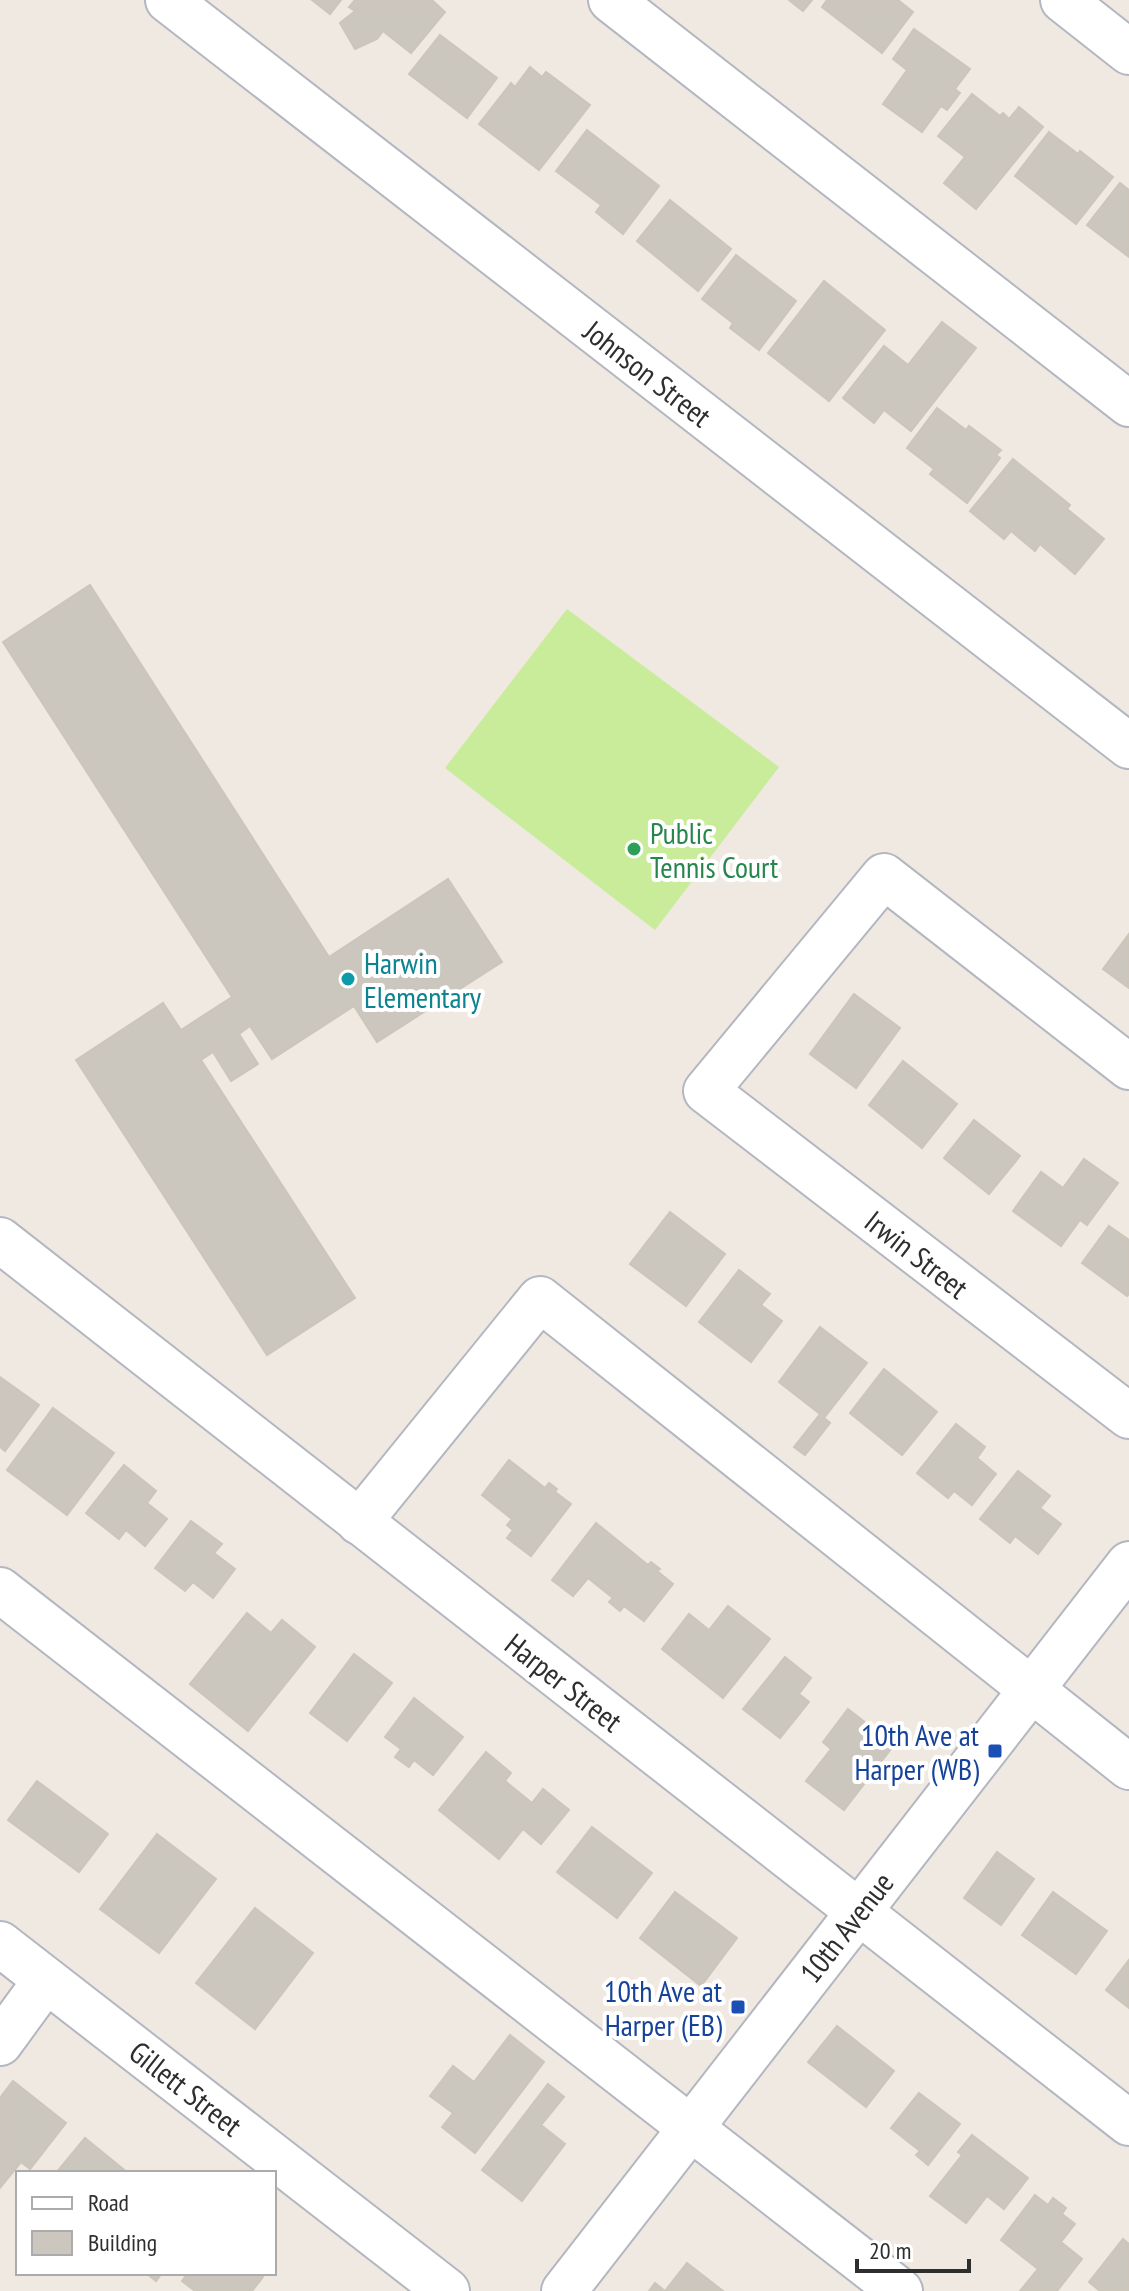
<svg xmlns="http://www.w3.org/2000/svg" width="1129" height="2291" font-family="'PT Sans Narrow',sans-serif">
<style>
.pitch{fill:#c9ec9a}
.building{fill:#cbc7bf;stroke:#cbc5ba;stroke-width:2}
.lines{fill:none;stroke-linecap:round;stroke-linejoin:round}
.minor-casing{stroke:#b4b7c1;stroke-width:48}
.minor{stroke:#fff;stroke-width:44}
.leisure-dot{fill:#2e9e5b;stroke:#fff;stroke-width:3}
.culture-dot{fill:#0f9aa8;stroke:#fff;stroke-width:3}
.transit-dot{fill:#1a4fb4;stroke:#fff;stroke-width:3}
.labels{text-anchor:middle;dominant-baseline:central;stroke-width:8;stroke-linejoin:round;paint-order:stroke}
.street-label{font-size:30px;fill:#2e2e2e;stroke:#fff}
.leisure-label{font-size:30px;fill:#27864d;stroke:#fff;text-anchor:start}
.culture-label{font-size:30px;fill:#0d838f;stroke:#fff;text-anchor:start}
.transit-label{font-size:30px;fill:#164399;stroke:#fff;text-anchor:end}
</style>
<rect width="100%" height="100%" fill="#efe9e1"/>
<!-- pitch -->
<polygon class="pitch" points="567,609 779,767 655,930 445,768"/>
<!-- building -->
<g class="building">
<polygon points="312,0 341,0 330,14"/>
<polygon points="355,0 432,0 445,12 411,53 383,31 377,39 355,49 340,23 355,11 349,7"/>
<polygon points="789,0 812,0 803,11"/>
<polygon points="827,0 898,0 913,12 882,53 822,7"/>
<polygon points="914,29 970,69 955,89 960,93 947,110 941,106 922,132 883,104 907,70 893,59"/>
<polygon points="440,35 497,78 467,118 409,74"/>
<polygon points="530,67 542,77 546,72 590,105 539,170 479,124 511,83 515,87"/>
<polygon points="972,94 1000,116 1003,113 1009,119 1019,107 1043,127 976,209 944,183 965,157 938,136"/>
<polygon points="587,130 659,186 623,234 596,212 601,205 556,171"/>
<polygon points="1049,132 1078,154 1080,151 1113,177 1076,224 1015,176"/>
<polygon points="1120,183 1129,190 1129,257 1087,225"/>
<polygon points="670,200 731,249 698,291 637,241"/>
<polygon points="736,255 796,301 759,350 730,328 733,323 702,299"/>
<polygon points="824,281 885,330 829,401 768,353"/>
<polygon points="942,322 976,348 911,431 884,410 874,423 843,398 884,346 908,365"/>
<polygon points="937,408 966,430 969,426 1001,450 996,455 1000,458 967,503 930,474 934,469 907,448"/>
<polygon points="1013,459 1070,505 1067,509 1104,539 1075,574 1040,544 1035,551 1011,531 1004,539 970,511"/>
<polygon points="90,585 329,957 448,879 502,962 377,1042 354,1006 272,1059 250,1026 239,1034 258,1064 231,1081 213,1052 201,1060 355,1298 267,1355 76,1060 163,1003 181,1030 232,997 3,642"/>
<polygon points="1129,934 1129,988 1103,969"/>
<polygon points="854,994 900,1028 856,1088 810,1054"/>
<polygon points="903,1061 957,1104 922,1148 869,1105"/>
<polygon points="974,1120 1020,1156 989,1194 944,1158"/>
<polygon points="1084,1159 1118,1183 1087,1225 1080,1220 1061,1246 1013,1211 1041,1172 1063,1188"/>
<polygon points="670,1212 725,1254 686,1306 630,1264"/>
<polygon points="1109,1226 1129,1240 1129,1294 1127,1296 1082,1263"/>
<polygon points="739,1270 770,1294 761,1305 782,1321 751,1362 699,1322"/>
<polygon points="820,1327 867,1363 824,1418 830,1423 805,1455 794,1447 820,1414 779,1382"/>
<polygon points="884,1369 937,1412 902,1455 850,1413"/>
<polygon points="0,1377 39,1405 5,1451 0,1447"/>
<polygon points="53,1408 114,1453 67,1515 7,1470"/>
<polygon points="956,1424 985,1447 977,1458 996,1474 972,1505 954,1491 948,1498 917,1473"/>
<polygon points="509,1460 545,1488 549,1483 557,1489 555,1492 571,1504 531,1556 507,1538 513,1530 507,1525 512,1519 482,1495"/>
<polygon points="124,1465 156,1491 147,1503 167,1519 145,1546 126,1530 119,1539 86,1513"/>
<polygon points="1018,1471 1050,1496 1040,1508 1061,1524 1038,1554 1015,1536 1010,1543 980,1519"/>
<polygon points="191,1521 222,1544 214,1553 235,1569 213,1598 193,1582 185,1591 155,1568"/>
<polygon points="596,1523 648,1565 651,1562 660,1569 657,1571 673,1584 644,1621 624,1606 620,1611 609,1602 613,1598 588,1578 573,1596 552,1580"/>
<polygon points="728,1606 770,1639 723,1698 662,1649 689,1614 709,1630"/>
<polygon points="247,1613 271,1633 282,1620 315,1647 248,1731 190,1684"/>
<polygon points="354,1654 392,1683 347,1741 310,1713"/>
<polygon points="785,1657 811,1678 799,1694 809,1702 780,1738 743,1709"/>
<polygon points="414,1698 463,1737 433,1775 414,1760 409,1767 395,1757 401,1749 385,1737"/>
<polygon points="848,1709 894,1745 844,1810 806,1781 831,1749 823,1742"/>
<polygon points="486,1752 511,1773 505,1781 532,1803 543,1789 569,1810 541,1844 523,1829 499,1859 439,1810"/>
<polygon points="37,1781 108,1834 79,1872 8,1820"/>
<polygon points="592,1827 652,1873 617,1918 557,1872"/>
<polygon points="157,1834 216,1879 159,1953 100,1909"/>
<polygon points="997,1852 1034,1879 1001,1925 964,1898"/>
<polygon points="675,1892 737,1938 701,1986 640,1938"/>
<polygon points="1053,1892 1107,1931 1076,1974 1022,1935"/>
<polygon points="255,1908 313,1953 255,2029 196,1983"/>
<polygon points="1129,1960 1129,2008 1106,1990"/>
<polygon points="837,2026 894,2071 866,2107 808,2062"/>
<polygon points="510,2035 544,2062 475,2153 442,2127 453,2113 430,2096 453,2066 474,2082"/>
<polygon points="13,2081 66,2123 30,2169 21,2162 0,2188 0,2098"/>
<polygon points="548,2084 564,2097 541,2125 565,2144 522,2201 482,2170"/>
<polygon points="919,2093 960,2124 928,2165 916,2155 920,2151 891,2128"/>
<polygon points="972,2135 1028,2178 1004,2209 987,2196 966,2223 930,2196 962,2155 958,2152"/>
<polygon points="85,2138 128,2173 56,2173"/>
<polygon points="1035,2195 1048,2205 1053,2198 1066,2208 1062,2214 1075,2224 1061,2242 1082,2259 1057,2291 1020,2291 1038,2269 1001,2240"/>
<polygon points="1123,2239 1129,2244 1129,2291 1100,2291 1089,2282"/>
<polygon points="687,2263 723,2291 649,2291 655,2283 665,2291"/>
<polygon points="146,2273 162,2273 156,2281"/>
<polygon points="188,2273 257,2273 263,2277 252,2291 195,2291 182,2281"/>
</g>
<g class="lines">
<!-- minor casing -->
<g class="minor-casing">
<g id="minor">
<polyline points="168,0 1129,746"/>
<polyline points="611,0 1129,404"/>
<polyline points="1063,0 1129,52"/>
<polyline points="1129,1067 884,876 706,1091 1129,1416"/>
<polyline points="0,1240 1129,2123"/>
<polyline points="359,1522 540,1299 1129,1767"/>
<polyline points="0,1590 900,2291"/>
<polyline points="0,1944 447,2291"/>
<polyline points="0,2043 46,1980"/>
<polyline points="564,2291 1129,1564"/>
</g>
</g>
<!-- minor -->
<use href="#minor" class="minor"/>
</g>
<!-- markers -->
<circle class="leisure-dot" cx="634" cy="849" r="8"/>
<circle class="culture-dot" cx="348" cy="979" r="8"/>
<g class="transit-dot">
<rect x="987" y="1743" width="16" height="16" rx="4"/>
<rect x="730" y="1999" width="16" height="16" rx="4"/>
</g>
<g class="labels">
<!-- street labels -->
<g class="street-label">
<text transform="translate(648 373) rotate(38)">Johnson Street</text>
<text transform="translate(917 1254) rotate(38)">Irwin Street</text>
<text transform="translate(564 1682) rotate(38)">Harper Street</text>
<text transform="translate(846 1927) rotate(-52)">10th Avenue</text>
<text transform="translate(186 2088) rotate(38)">Gillett Street</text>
</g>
<!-- leisure labels -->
<g class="leisure-label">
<text x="650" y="832">Public<tspan x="650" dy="34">Tennis Court</tspan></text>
</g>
<!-- culture labels -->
<g class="culture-label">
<text x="364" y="962">Harwin<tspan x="364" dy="34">Elementary</tspan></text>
</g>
<!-- transit labels -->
<g class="transit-label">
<text x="979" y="1734">10th Ave at<tspan x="979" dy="34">Harper (WB)</tspan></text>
<text x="722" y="1990">10th Ave at<tspan x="722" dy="34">Harper (EB)</tspan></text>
</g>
</g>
<!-- legend -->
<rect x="16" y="2171" width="260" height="104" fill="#ffffff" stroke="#ababab" stroke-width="2"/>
<rect x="32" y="2197" width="40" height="12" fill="#ffffff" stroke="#ababab" stroke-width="2"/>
<text x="88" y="2211" font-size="24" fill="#2e2e2e">Road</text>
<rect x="32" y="2231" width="40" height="24" fill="#cbc7bf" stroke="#ababab" stroke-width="2"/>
<text x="88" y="2251" font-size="24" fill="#2e2e2e">Building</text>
<!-- scale -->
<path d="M857 2259v12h112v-12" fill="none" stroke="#2e2e2e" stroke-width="4"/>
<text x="869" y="2259" font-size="24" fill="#2e2e2e" stroke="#ffffff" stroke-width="6" paint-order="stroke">20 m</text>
</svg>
